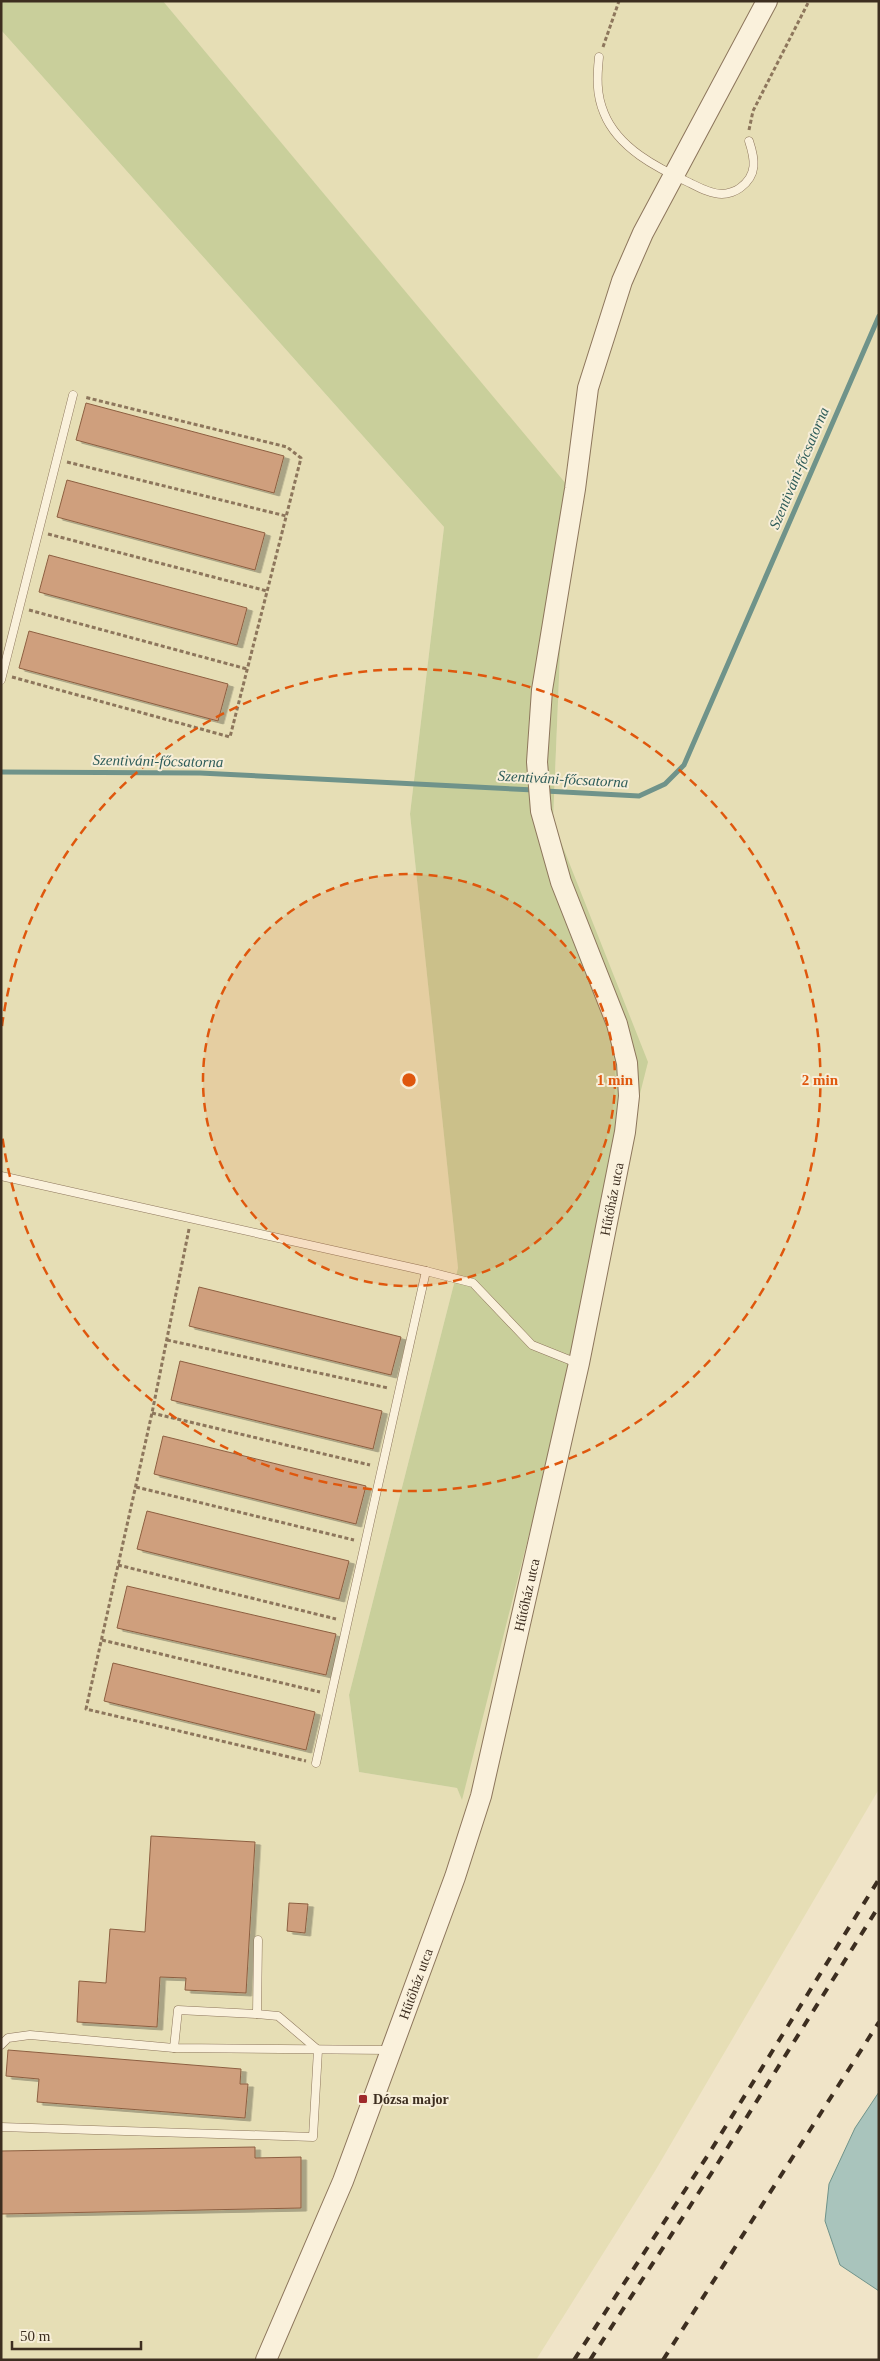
<svg xmlns="http://www.w3.org/2000/svg" width="880" height="2361" font-family="'Times New Roman',serif">
<style>
.farmland{fill:#e6deb5}
.green{fill:#c9cf9b}
.water{fill:#a9c4bc;stroke:#6f938a}
.lines{fill:none;stroke-linecap:round;stroke-linejoin:round}
.stream{stroke:#6f938a;stroke-width:5}
.building{fill:#cf9f7d;stroke:#8d5f41;filter:url(#shadow)}
.service-casing{stroke:#8d765c;stroke-width:9}
.tertiary-casing{stroke:#8d765c;stroke-width:22}
.path{stroke:#8d765c;stroke-width:3;stroke-dasharray:4 2.5;stroke-linecap:butt}
.service{stroke:#faf1dc;stroke-width:8}
.tertiary{stroke:#faf1dc;stroke-width:20}
.rail{stroke:#3d2e20;stroke-width:4;stroke-dasharray:9 9;stroke-linecap:butt}
.ring{fill:none;stroke:#df570d;stroke-width:2.5;stroke-dasharray:9 6}
.poi-dot{fill:#9e2a2b;stroke:#f7eed8;stroke-width:2}
.labels{text-anchor:middle;dominant-baseline:central;stroke-width:4;stroke-linejoin:round;paint-order:stroke}
.street-label{font-size:14px;fill:#3d2e20;stroke:#f7eed8}
.poi-label{font-size:14px;font-weight:bold;fill:#3d2e20;stroke:#f7eed8;text-anchor:start}
.water-label{font-size:15px;font-style:italic;fill:#2f5d5a;stroke:#f7eed8}
.centre{fill:#df570d;stroke:#f7eed8;stroke-width:2.5}
.ring-label{font-size:15px;text-anchor:middle;font-weight:bold;fill:#df570d;stroke:#f7eed8;stroke-width:4;stroke-linejoin:round;paint-order:stroke}
</style>
<defs>
<filter id="shadow"><feDropShadow dx="5.5" dy="3" stdDeviation="0" flood-color="#0004"/></filter>
</defs>
<rect width="100%" height="100%" fill="#f0e4c8"/>
<!-- farmland -->
<polygon class="farmland" points="163,1 879,1 879,1789 655,2171 536,2360 1,2360 1,30 444,527 410,814 458,1268 349,1695 359,1772 457,1788 462,1799 553,822 567,486"/>
<!-- green -->
<polygon class="green" points="1,1 163,1 567,485 553,822 648,1062 462,1800 457,1788 359,1772 349,1695 458,1268 410,814 444,527 1,30"/>
<!-- water -->
<polygon class="water" points="879,2092 879,2291 840,2265 825,2221 829,2184 855,2128"/>
<g class="lines">
<!-- stream -->
<g class="stream">
<polyline points="1,772 200,773 534,790"/>
<polyline points="545,791 639,796 665,784 684,765 879,316"/>
</g>
</g>
<!-- building -->
<g class="building">
<polygon points="86,403 284,456 274,493 76,440"/>
<polygon points="67,480 265,533 255,570 57,517"/>
<polygon points="49,555 247,608 237,645 39,592"/>
<polygon points="29,631 228,684 218,721 19,668"/>
<polygon points="199,1287 401,1337 391,1375 189,1326"/>
<polygon points="180,1361 382,1411 373,1449 171,1400"/>
<polygon points="163,1436 366,1486 356,1524 154,1474"/>
<polygon points="147,1511 349,1561 339,1599 137,1549"/>
<polygon points="127,1586 336,1634 326,1675 117,1628"/>
<polygon points="113,1663 315,1712 306,1750 104,1701"/>
<polygon points="151,1836 255,1842 246,1993 185,1990 186,1978 160,1977 157,2027 77,2022 79,1981 106,1983 110,1929 145,1932"/>
<polygon points="289,1903 308,1904 305,1933 287,1931"/>
<polygon points="8,2050 241,2069 240,2084 248,2084 245,2118 37,2102 39,2079 6,2076"/>
<polygon points="255,2147 255,2158 301,2157 301,2208 1,2214 1,2151"/>
</g>
<g class="lines">
<!-- service casing -->
<g class="service-casing">
<g id="service">
<path d="M599,57C597,76 596,94 604,113C618,148 657,168 690,183C700,188 711,194 722,194C728,194 736,191 740,188C758,175 755,159 749,141"/>
<polyline points="1,680 73,395"/>
<polyline points="1,1176 426,1271 473,1283 532,1345 577,1363"/>
<polyline points="316,1763 426,1271"/>
<polyline points="257,2014 278,2016 318,2050"/>
<polyline points="1,2045 8,2038 30,2035 174,2048 389,2050"/>
<polyline points="174,2048 178,2010 257,2014 258,1940"/>
<polyline points="1,2127 313,2137 318,2050"/>
</g>
</g>
<!-- tertiary casing -->
<g class="tertiary-casing">
<g id="tertiary">
<path id="s1" d="M266,2360L343,2181L455,1877L481,1796L579,1363L625,1132L629,1096L627,1063L617,1024L561,882L541,811L537,762L542,690L575,489L588,388L622,281L643,233L767,1"/>
</g>
</g>
<!-- path -->
<g class="path">
<polyline points="603,47 619,1"/>
<polyline points="749,130 753,111 809,1"/>
<polyline points="67,462 286,516"/>
<polyline points="48,534 267,591"/>
<polyline points="29,610 247,669"/>
<polyline points="12,677 230,737 301,458 287,447 84,397"/>
<polyline points="189,1229 152,1413 86,1709 306,1761"/>
<polyline points="167,1340 388,1388"/>
<polyline points="152,1413 370,1465"/>
<polyline points="136,1487 354,1540"/>
<polyline points="118,1565 336,1619"/>
<polyline points="102,1640 320,1692"/>
</g>
<!-- service -->
<use href="#service" class="service"/>
<!-- tertiary -->
<use href="#tertiary" class="tertiary"/>
<!-- rail -->
<g class="rail">
<polyline points="574,2360 708,2155 879,1879"/>
<polyline points="590,2360 718,2163 879,1906"/>
<polyline points="663,2360 879,2022"/>
</g>
</g>
<!-- distance rings -->
<circle cx="409" cy="1080" r="206" fill="#df570d" fill-opacity=".12"/>
<g class="ring">
<circle cx="409" cy="1080" r="206"/>
<path d="M2 1026A411 411 0 1 1 2 1134"/>
</g>
<!-- markers -->
<rect class="poi-dot" x="358" y="2094" width="10" height="10" rx="2.5"/>
<g class="labels">
<!-- street labels -->
<g class="street-label">
<text stroke="none"><textPath href="#s1" startOffset="1215">Hűtőház utca</textPath></text>
<text stroke="none"><textPath href="#s1" startOffset="810">Hűtőház utca</textPath></text>
<text stroke="none"><textPath href="#s1" startOffset="405">Hűtőház utca</textPath></text>
</g>
<!-- poi labels -->
<g class="poi-label">
<text x="373" y="2099">Dózsa major</text>
</g>
<!-- water labels -->
<g class="water-label">
<text transform="translate(799 468) rotate(-67)">Szentiváni-főcsatorna</text>
<text transform="translate(158 761) rotate(1)">Szentiváni-főcsatorna</text>
<text transform="translate(563 779) rotate(3)">Szentiváni-főcsatorna</text>
</g>
</g>
<circle cx="409" cy="1080" r="8" class="centre"/>
<g class="ring-label">
<text x="615" y="1085">1 min</text>
<text x="820" y="1085">2 min</text>
</g>
<!-- border -->
<rect width="880" height="2361" fill="none" stroke="#3d2e20" stroke-width="5"/>
<!-- scale -->
<path d="M12 2341v8h129v-8" fill="none" stroke="#3d2e20" stroke-width="2.5"/>
<text x="20" y="2341" font-size="15" fill="#3d2e20" stroke="#f7eed8" stroke-width="4" paint-order="stroke">50 m</text>
</svg>
